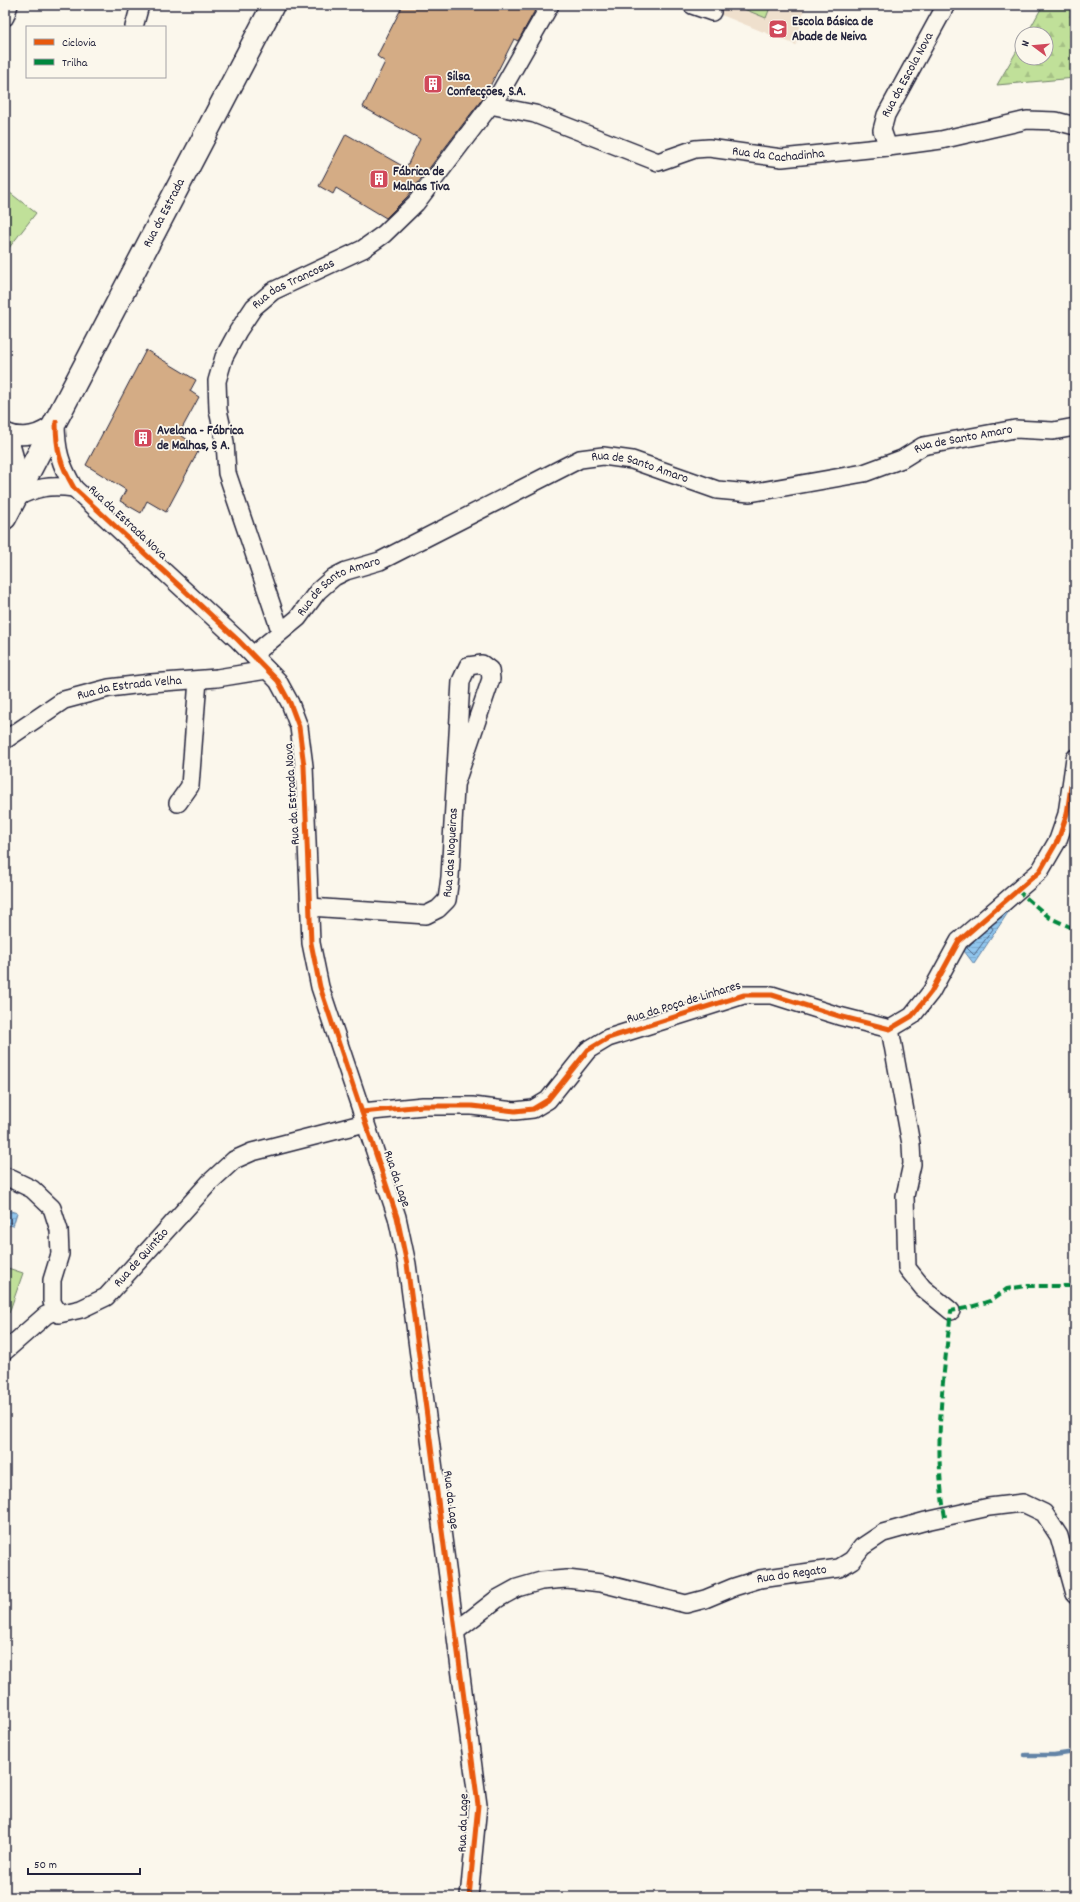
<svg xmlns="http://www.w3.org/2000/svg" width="1080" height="1902" font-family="Dekko,sans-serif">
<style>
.built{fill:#efe0cd}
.grass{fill:#c0e099;stroke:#71816a}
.forest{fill:url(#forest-firs);stroke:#71816a}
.water{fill:url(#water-rules);stroke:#6484a6}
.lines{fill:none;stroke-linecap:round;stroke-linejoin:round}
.shore{stroke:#4e6483;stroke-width:1}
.stream{stroke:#6484a6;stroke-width:4.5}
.building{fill:#d4ac85;stroke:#22223b}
.street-casing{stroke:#22223b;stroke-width:20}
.secondary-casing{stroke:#22223b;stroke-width:25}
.street{stroke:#fbf7ec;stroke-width:17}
.secondary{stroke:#fbf7ec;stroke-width:22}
.quiet{stroke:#00873e;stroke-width:4;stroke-dasharray:8 4;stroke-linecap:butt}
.cycleway-casing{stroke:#fbf7ec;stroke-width:8}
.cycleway{stroke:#e8590c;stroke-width:5}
.labels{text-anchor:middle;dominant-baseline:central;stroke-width:3.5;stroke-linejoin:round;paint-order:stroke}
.poi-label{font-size:13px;font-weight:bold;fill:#22223b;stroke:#fbf7ec;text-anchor:start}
.street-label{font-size:13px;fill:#22223b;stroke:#fbf7ec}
</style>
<defs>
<pattern id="forest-firs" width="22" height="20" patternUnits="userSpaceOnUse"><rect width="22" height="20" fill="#c0e099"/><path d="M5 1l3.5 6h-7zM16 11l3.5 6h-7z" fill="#a5c085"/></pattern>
<pattern id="water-rules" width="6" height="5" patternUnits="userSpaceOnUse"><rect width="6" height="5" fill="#90c6ee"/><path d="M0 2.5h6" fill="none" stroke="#7caacd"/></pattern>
</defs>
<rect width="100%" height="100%" fill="#fbf7ec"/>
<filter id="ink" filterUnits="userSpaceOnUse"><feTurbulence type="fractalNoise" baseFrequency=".025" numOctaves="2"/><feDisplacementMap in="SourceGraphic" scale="8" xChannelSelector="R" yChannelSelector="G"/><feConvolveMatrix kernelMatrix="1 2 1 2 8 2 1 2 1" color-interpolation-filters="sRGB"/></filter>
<g filter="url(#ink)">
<!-- built -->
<polygon class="built" points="715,5 805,5 796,45 719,14"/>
<!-- grass -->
<g class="grass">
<polygon points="734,5 771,5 766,18"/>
<polygon points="5,189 36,213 5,253"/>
<polygon points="5,1267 23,1273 9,1313 5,1311"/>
</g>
<!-- forest -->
<polygon class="forest" points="1043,5 1075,5 1075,78 997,85 1022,42 1022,58 1046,58 1046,34 1027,34"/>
<!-- water -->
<g class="water">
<polygon points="1008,904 1011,908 974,964 961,947"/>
<polygon points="5,1209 17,1213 13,1226 5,1224"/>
</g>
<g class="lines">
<!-- shore -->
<polyline class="shore" points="974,941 967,948 974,955 993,929 991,926"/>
<!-- stream -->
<polyline class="stream" points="1025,1755 1054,1755 1075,1752"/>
</g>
<!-- building -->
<g class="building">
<polygon points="403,5 538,5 518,41 514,39 486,94 408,196 386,218 336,188 333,194 319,186 346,134 406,168 420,139 363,107 385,62 377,56"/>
<polygon points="146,350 196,380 190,391 199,397 179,434 200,448 166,512 147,501 141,513 120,501 126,490 86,465"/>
</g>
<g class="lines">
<!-- street casing -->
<g class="street-casing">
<g id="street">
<polyline points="692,5 712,12"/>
<polyline points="5,17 9,5"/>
<polyline points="134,27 140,5"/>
<path id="s1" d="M490,105L535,114L658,162L695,149L709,148L782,158L888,147L941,140L1027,120L1056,121L1075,126"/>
<path id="s2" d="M888,147L882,130L886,115L946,5"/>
<path d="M56,422C56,450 60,464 74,488L238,640L278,681L290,703L299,727L304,766L311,943L320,987L397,1217L407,1264L478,1805L469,1897"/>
<path d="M5,432C24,440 40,435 56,422"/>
<path d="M6,432C15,453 19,471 16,493"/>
<path d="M15,498C37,487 49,485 74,488"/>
<path id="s3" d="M280,630L227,473L225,442L218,410L217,381L224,357L238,331L254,307L273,291L363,249L384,234L416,203L501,91L550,5"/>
<path id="s4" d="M253,655L298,618L318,591L334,577L346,571L380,561L580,459L603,456L632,460L717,490L750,493L864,473L902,459L923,446L1015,429L1053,431L1075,427"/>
<path id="s5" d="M5,740L64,700L109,688L151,683L217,678L267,670"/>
<polyline points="178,803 190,786 198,680"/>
<path id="s6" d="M310,907L426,915L438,909L447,900L450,877L461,681L468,666L482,664L490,670L491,679L456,782"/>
<polyline points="890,1029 911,1144 912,1164 905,1196 907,1268 923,1288 951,1311"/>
<polyline points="362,1112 423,1106 472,1106 515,1111 533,1109 548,1100 588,1050 608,1038 744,995 772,995 839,1016 890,1029 912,1016 931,992 959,941 1040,871 1058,840 1067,814 1075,758"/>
<path id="s7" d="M5,1176L32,1189L52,1208L59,1230L60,1254L52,1280V1302L59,1314L81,1309L106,1297L210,1182L234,1160L252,1152L365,1123"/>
<polyline points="5,1351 46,1315 57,1310"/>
<path id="s8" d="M456,1631L497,1599L517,1588L541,1581L567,1579L601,1583L686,1604L705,1599L734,1587L760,1579L839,1568L852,1560L862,1547L883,1533L926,1521L989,1507L1023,1503L1044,1513L1059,1536L1075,1594"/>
</g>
</g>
<!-- secondary casing -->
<g class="secondary-casing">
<g id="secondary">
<path id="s9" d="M5,518L273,5"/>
</g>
</g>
<!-- street -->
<use href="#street" class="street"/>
<!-- secondary -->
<use href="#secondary" class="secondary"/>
<!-- quiet -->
<g class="quiet">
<polyline points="1017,890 1050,918 1075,929"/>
<path d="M945,1517C933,1449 943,1379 951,1311L971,1307L990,1301L1007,1289L1025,1286H1075"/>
</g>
<!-- cycleway casing -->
<g class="cycleway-casing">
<g id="cycleway">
<path d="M56,422C56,450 60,464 74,488L238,640L278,681L290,703L299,727L304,766L311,943L320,987L397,1217L407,1264L478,1805L469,1897"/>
<polyline points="362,1112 423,1106 472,1106 515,1111 533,1109 548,1100 588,1050 608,1038 744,995 772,995 839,1016 890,1029 912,1016 931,992 959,941 1040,871 1058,840 1067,814 1075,758"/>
</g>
</g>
<!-- cycleway -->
<use href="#cycleway" class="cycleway"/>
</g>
</g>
<!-- icons -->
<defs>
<g id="school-square" transform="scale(1)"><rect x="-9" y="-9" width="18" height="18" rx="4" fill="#d1495b" stroke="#fbf7ec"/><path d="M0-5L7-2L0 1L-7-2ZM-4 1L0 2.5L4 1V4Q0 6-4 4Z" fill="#fff"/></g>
<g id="building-square" transform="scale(1)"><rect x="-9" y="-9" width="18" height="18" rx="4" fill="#d1495b" stroke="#fbf7ec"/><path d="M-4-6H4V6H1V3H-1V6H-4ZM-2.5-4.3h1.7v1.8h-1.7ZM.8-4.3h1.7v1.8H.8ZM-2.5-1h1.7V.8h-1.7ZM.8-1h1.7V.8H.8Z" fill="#fff"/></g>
</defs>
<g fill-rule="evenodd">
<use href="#school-square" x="778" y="29"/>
<use href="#building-square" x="433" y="84"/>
<use href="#building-square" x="379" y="179"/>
<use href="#building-square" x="143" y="438"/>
</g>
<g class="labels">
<!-- poi labels -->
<g class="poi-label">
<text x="792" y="22">Escola Básica de<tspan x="792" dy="15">Abade de Neiva</tspan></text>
<text x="447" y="77">Silsa<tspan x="447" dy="15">Confecções, S.A.</tspan></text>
<text x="393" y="172">Fábrica de<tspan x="393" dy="15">Malhas Tiva</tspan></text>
<text x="157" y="431">Avelana - Fábrica<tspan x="157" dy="15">de Malhas, S A.</tspan></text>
</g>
<!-- street labels -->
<g class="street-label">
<text stroke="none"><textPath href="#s2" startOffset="79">Rua da Escola Nova</textPath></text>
<text stroke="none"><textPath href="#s1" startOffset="301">Rua da Cachadinha</textPath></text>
<text stroke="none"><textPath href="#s9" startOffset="344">Rua da Estrada</textPath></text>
<text stroke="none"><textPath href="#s3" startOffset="388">Rua das Trancosas</textPath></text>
<text stroke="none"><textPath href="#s4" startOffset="784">Rua de Santo Amaro</textPath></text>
<text stroke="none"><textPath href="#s4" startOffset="448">Rua de Santo Amaro</textPath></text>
<text transform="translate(127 523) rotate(43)">Rua da Estrada Nova</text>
<text stroke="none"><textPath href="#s4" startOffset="112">Rua de Santo Amaro</textPath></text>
<text stroke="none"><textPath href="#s5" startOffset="138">Rua da Estrada Velha</textPath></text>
<text transform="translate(293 794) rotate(-94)">Rua da Estrada Nova</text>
<text stroke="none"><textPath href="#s6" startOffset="190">Rua das Nogueiras</textPath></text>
<text transform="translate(684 1003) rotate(-17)">Rua da Poça de Linhares</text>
<text transform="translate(396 1179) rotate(71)">Rua da Lage</text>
<text stroke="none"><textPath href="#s7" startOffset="271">Rua de Quintão</textPath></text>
<text transform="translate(450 1500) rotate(83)">Rua da Lage</text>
<text stroke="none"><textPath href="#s8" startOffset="358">Rua do Regato</textPath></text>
<text transform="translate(464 1823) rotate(-88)">Rua da Lage</text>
</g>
</g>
<!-- margin -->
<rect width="1080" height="1902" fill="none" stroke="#fbf7ec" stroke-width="20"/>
<rect x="10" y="10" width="1060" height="1882" fill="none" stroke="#22223b" stroke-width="1.5" filter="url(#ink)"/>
<!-- legend -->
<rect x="26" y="26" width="140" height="52" fill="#fbf7ec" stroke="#a4a2a5"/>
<rect x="34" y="39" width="20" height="6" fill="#e8590c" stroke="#a4a2a5"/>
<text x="62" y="46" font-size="12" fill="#22223b">Ciclovia</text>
<rect x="34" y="59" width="20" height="6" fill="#00873e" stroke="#a4a2a5"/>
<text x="62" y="66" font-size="12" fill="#22223b">Trilha</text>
<!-- north arrow -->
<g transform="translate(1034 46) rotate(286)"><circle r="19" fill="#fbf7ec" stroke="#a4a2a5"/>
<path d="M0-3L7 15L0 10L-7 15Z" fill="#d1495b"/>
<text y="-6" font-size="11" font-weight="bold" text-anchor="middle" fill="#22223b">N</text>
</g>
<!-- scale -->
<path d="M28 1868v6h112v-6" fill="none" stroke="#22223b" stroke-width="2"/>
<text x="34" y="1868" font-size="12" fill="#22223b" stroke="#fbf7ec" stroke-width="3" paint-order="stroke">50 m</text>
</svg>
